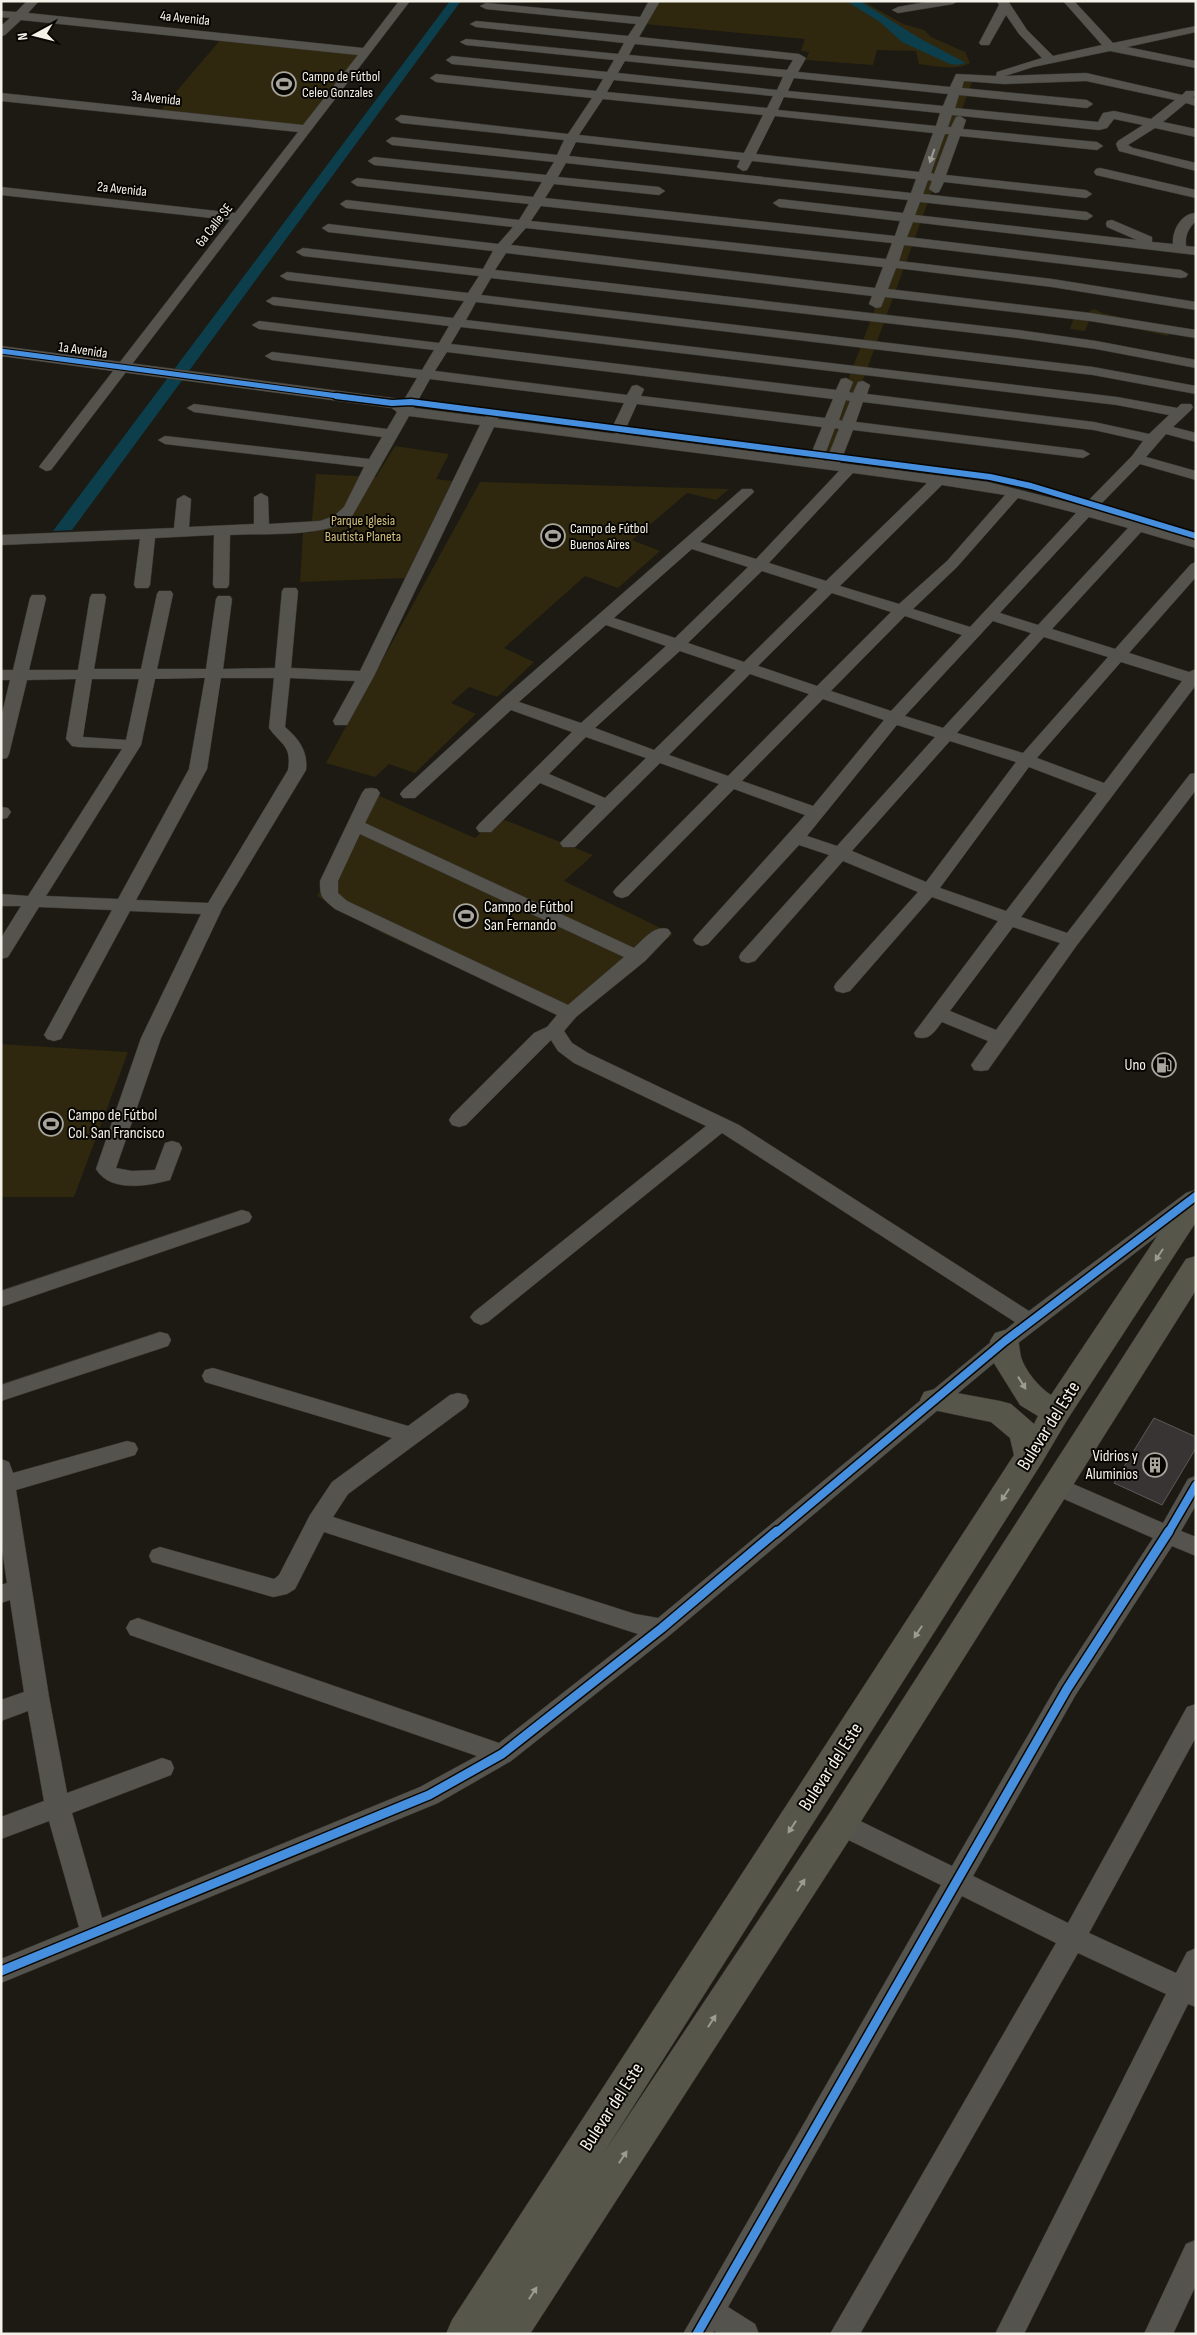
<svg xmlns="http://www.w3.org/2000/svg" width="1197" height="2335" font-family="'Sofia Sans Condensed',sans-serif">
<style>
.green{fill:#2f280f}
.water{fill:#0c3e4c}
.building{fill:#383434;stroke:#5c5958}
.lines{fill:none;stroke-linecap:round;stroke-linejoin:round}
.minor-casing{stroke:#393732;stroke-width:1}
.tertiary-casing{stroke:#393732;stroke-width:1}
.trunk-casing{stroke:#393732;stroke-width:1}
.minor{fill:#55534d;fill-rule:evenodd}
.tertiary{fill:#55534d;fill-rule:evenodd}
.trunk{fill:#56564a;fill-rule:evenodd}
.cycleway-far3-casing{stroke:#080603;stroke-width:7}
.cycleway-far2-casing{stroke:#080603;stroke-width:9}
.cycleway-far1-casing{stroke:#080603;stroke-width:11}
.cycleway-casing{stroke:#080603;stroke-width:12}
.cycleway-far3{stroke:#468fdf;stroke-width:5}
.cycleway-far2{stroke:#468fdf;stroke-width:6}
.cycleway-far1{stroke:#468fdf;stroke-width:8}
.cycleway{stroke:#468fdf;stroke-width:9}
.oneway{fill:#9d9a93}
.oneway2{fill:#9d9c91}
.labels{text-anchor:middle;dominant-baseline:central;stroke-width:4;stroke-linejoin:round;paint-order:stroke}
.far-street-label{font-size:14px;fill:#f4f1e8;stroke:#080603}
.far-poi-label{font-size:14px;fill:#f4f1e8;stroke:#080603;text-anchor:start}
.far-park-label{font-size:14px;fill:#d4c07c;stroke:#080603}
.poi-label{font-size:16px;fill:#f4f1e8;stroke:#080603;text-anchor:start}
.near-street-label{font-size:19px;fill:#f4f1e8;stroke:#080603}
</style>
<rect width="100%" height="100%" fill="#1c1a12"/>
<!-- green -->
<g class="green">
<path d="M659,1H863L903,24L924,30L931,37L965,52L970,63C957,71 935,66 919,64L916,51L877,50L873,65L806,60L809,52L801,51L805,39L645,24Z"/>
<polygon points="221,39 365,53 308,128 160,111"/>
<polygon points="962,79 973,79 845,429 834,455 820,454"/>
<polygon points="1094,309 1102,313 1172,328 1168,336 1090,319 1085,331 1070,329 1076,311 1088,312"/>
<polygon points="395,446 449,454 436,479 452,481 405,578 300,582 303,533 311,533 316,474 376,477"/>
<polygon points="480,482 729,489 716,500 687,493 632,540 660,551 618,588 585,576 504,648 534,662 497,697 469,687 451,703 476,714 415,773 389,764 375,777 326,763"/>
<polygon points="375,794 475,838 497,817 593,855 564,881 673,934 569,1019 382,933 317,896"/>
<polygon points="1,1044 128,1052 74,1197 1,1197"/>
</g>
<!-- water -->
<g class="water">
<polygon points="450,1 461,1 72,530 53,531"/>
<polygon points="846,1 860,1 919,38 966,63 957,65 950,64 902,42 880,22"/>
</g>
<!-- building -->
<polygon class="building" points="1154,1418 1196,1437 1196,1448 1162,1505 1114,1483"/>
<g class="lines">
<!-- minor casing -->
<g class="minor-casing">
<g id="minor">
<polygon points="27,1 39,1 28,13 363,48 399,1 410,1 51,470 46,471 39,467 41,464 230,220 1,195 1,187 235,213 298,132 1,101 1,93 303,125 358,55 21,20 5,35 1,36 1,26 10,18 1,17 1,11 16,12"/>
<path d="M649,1H660L639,37L799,54L806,58L798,72L950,87L956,74L996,76L997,72L1042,58L1019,34L1006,15L989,45H981L979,43L999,5L997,1H1008L1027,30L1053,56L1102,45L1063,1H1074L1113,43L1196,26V32L1127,47L1196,61V68L1110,51L1033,67L1005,76L1086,73L1182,95L1186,91H1194L1196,94L1193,98H1196V106L1186,103L1163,122L1196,129V137L1155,128L1128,145L1133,148L1196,163V171L1119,151L1116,144L1118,141L1143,125L1114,119L1107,128L1099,130L952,115L948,127H951L956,117L960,116L966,120L963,129L1097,142L1103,146L1097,150L960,136L946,175L1086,190L1092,194L1086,198L944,182L939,192L935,193L929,189L932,181L928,180L923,194L1087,212L1093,216L1087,220L920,202L915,215L1137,240L1107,227L1106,224L1107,221L1112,220L1152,237V242L1173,244C1172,231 1181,213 1196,213V221C1188,229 1185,235 1186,246L1196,247V255L913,222L907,237L1181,270L1188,274L1186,277L1181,278L904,245L899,261L1052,279L1196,302V310L1052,287L896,268L888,289L1090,313L1196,330V338L1090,321L885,297L881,307L876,308L869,304L872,296L506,253L495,270L1018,330L1096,341L1196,360V368L1096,349L1018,338L491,278L481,295L1093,367L1196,386V394L1093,375L476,302L466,320L1117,397L1177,408L1181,404H1191L1193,407L1191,410L1173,427L1196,433V442L1166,434L1146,457L1196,471V480L1140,464L1096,509L1196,538V548L1141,532L1052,629L1115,649L1191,564L1196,562V577L1129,653L1189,672L1196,669V685L1021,917L1067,933L1190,774L1196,773V790L1077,945L988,1070L981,1071L974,1070L971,1065L988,1041L942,1022C934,1032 930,1041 916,1037L914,1033L998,921L932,897L850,991L843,993L836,991L834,987L836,983L918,892L843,861L755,961L748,963L741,961L739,957L741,953L829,855L799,845L708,944L702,946L696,944L693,940L696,936L805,815L734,789L628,896L622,898L616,896L613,892L616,888L719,784L660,763L575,847H563L560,843L596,806L540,783L491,832H479L476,828L479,824L572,732L511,710L415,798H403L400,794L403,790L502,699L742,489H752L754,492L700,542L756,559L839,471L494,427L374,676L347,725H335L333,721L355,681L290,678L285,727C299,739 308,751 306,770L222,909L161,1038L116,1168L132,1171L155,1170L165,1143L172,1141L179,1143L182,1148L170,1180C148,1186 110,1193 96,1169L141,1038L201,914L130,911L61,1039L54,1041L47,1039L44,1035L112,910L39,907L8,957L1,959V938L21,906H1V894L28,896L122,749L78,747L72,746L66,739L76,679L27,680L9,754L7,758L1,759V718L10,680H1V670H13L30,598L32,595H44L46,598L29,670H78L90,597L92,594H104L106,597L94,669H141L157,594L159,591H171L173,594L157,669H206L216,599L218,596H230L232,599L223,669L275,668L282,591L284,588H296L298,591L291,668L360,671L480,425L409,416L351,518C326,538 262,533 230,535L229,585L227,588H215L213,585L214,535L155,538L150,585L148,588H136L134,585L140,539L1,545V535L174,528L177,499L184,495L191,499L189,527L254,524V497L261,493L268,497L269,524L320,521L334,516L344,507L364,467L165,444L158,440L165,436L369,459L382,437L194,412L187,408L194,404L387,429L397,412L389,406L396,402L402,403L417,378L272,360L265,356L272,352L422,370L434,350L259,329L252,325L259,321L439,343L449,326L273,305L266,301L273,297L453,318L464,301L287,280L280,276L287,272L468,293L479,276L303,256L296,252L303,248L483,269L493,251L328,232L322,228L328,224L498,244L513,227L346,208L340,204L346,200L519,220L529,204L357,186L351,182L357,178L533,197L542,182L374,165L368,161L374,157L546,175L554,162L392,145L386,141L392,137L557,155L564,140L401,123L395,119L401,115L568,134L592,98L436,82L430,78L436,74L596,91L603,79L452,64L446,60L452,56L607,72L614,60L466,45L460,42L466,39L618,54L624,43L476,27L470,24L476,21L628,36L636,24L486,9L480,6L486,3L640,17ZM635,44L793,60L787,70L629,55ZM625,61L783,77L777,90L618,73ZM794,78L948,94L943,106L788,91ZM614,80L773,96L767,108L607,92ZM964,81L1004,84L1086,81L1175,100L1151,119L1114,111L1103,113L1098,122L955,108L959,95L1087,108L1093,104L1087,100L962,88ZM784,97L940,113L936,126L778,110ZM603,99L763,115L744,153L579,135ZM775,116L933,133L919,172L756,154ZM945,134H949L934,174L931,173ZM576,142L740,160L737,167L743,171L747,170L752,161L916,179L911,193L569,156ZM566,163L908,200L903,213L779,199L773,203L779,207L900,221L895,236L545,198L554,184L659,195L665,191L659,187L558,177ZM541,206L892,243L886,259L531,221ZM526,228L883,267L875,288L511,245ZM461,327L1117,405L1169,415L1149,434L1094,422L867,394L870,385L863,381L858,382L853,393L849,392L853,382L846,378L841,379L836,390L451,344ZM447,352L833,399L825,418L641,396L644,389L637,385L632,386L627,395L435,371ZM430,379L624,403L611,430L616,434L498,419L502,413L495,409L490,410L485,417L414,408ZM846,400L850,401L842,421L839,420ZM863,402L1094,430L1143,441L1132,456L1083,506L988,482L840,463L853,430L1083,458L1090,454L1083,450L856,422ZM637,404L822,427L809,459L619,434L625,430ZM835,428L839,429L826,461L823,460ZM853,473L927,483L826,581L769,563ZM942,485L1005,495L947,561L899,604L840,586ZM1018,498L1076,513L970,627L913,609L957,567ZM1089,517L1128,528L1038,625L1000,613ZM692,549L748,567L675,638L614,618ZM762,571L818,589L744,662L688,643ZM832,593L891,612L817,686L758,666ZM905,616L962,635L891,711L831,691ZM993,621L1031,633L943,728L905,716ZM606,625L666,646L581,723L519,702ZM1044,637L1108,657L1023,753L957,733ZM680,651L736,670L654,750L595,728ZM1121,662L1182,681L1104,783L1037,758ZM750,674L809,694L728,776L669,755ZM205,678L189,769L118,899L46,896L141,745L155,679ZM221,678H274L269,728C281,745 292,745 288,770L208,903L136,900L207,769ZM92,679H139L126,740L83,737ZM823,699L884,720L813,806L742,781ZM897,725L935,737L837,846L807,836ZM586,737L646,758L605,798L549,774ZM950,741L1016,762L926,882L852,851ZM1029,767L1097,793L1006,911L940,888ZM1013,927L1060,943L996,1030L950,1011Z"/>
<polygon points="931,1 958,1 953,4 898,13 892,10 898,7"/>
<polygon points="1100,168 1196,190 1196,198 1096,175 1094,172 1096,169"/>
<path d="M371,788L377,789L380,793L365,823L634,948C644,939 654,925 668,929L671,933L668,937L645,961L576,1017L564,1031L572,1043L588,1053L739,1125L1029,1311L1186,1193L1196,1192V1206L1013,1347L670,1635L511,1761L438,1803L1,1983V1959L79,1927L49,1821L1,1839V1817L44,1801L28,1711L1,1721V1700L24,1692L10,1600L1,1603V1585L7,1583L1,1542V1459L9,1462L13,1473L127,1441L135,1443L138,1449L135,1455L16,1490L49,1697L67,1793L162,1758L171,1761L174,1768L171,1775L72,1813L102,1918L420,1787L477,1756L130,1635L126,1628L130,1621L138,1618L499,1743L638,1634L324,1532L295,1589L287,1594L273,1597L152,1562L149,1556L152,1550L160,1547L274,1579L279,1575L310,1515L332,1482L392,1438L205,1382L202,1376L205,1370L213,1368L408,1426L450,1395L458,1393L466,1395L469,1401L466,1407L348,1494L333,1517L635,1614L658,1618L1015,1322L722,1133L488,1322L481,1325L474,1322L470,1317L474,1312L706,1126L574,1063L558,1051L551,1040L466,1125L459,1127L452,1125L449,1120L452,1115L534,1033L547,1027L557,1015L335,909C322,898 320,898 320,881L362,793L365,789ZM360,834L624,957L568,1005L347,901L338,893V881Z"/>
<polygon points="1,807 8,808 11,812 7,818 1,819"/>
<polygon points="242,1210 249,1212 252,1217 249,1222 1,1307 1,1291"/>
<polygon points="160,1332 168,1334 171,1340 168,1346 1,1401 1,1385"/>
<polygon points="1196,1476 1196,1505 1181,1531 1196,1537 1196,1556 1172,1546 1075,1696 973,1876 1068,1923 1187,1707 1196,1704 1196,1737 1089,1933 1176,1973 1187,1952 1196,1948 1196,2007 1188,2004 1024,2334 995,2334 1166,1994 1078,1953 860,2334 830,2334 1056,1943 962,1896 728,2307 755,2324 759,2334 718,2334 714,2331 713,2334 683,2334 941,1885 832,1832 829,1824 832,1816 841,1813 850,1816 952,1866 1059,1682 1153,1538 1048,1492 1045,1486 1048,1480 1056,1477 1064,1480 1163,1523 1188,1479"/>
<polygon points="1196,2240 1196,2285 1173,2334 1144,2334 1186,2244"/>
</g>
</g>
<!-- tertiary casing -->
<g class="tertiary-casing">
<polygon id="tertiary" points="1,346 392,398 398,399 401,403 398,407 392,408 1,356"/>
</g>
<!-- trunk casing -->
<g class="trunk-casing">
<path id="trunk" d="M1196,1190V1222L1067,1420L1041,1464L603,2154L829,1814L1186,1259L1196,1256V1290L853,1834L530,2334H446L452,2320L1014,1455L1010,1438L991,1422L924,1408L920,1400L924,1392L935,1389L1000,1401L1011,1404L1034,1424L1038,1416L1020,1405L992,1360L990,1341L995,1333L1005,1330L1015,1333C1020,1342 1019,1348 1021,1357C1025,1371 1040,1388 1051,1395L1186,1193Z"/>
</g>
<!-- minor -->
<use href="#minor" class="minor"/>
<!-- tertiary -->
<use href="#tertiary" class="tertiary"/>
<!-- trunk -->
<use href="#trunk" class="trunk"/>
<!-- cycleway-far3 casing -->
<g class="cycleway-far3-casing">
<polyline id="cycleway-far3" points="1,351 345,397"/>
</g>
<!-- cycleway-far2 casing -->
<g class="cycleway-far2-casing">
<polyline id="cycleway-far2" points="336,396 392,403 411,402 990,477 1031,486 1196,536"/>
</g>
<!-- cycleway-far1 casing -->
<g class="cycleway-far1-casing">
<g id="cycleway-far1">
<polyline points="776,1533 1005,1341 1196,1196"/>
<polyline points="1168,1533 1196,1485"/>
</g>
</g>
<!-- cycleway casing -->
<g class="cycleway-casing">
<g id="cycleway">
<polyline points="1,1971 429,1795 502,1754 662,1628 777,1531"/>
<polyline points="697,2334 1067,1689 1169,1531"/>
</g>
</g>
<!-- cycleway-far3 -->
<use href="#cycleway-far3" class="cycleway-far3"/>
<!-- cycleway-far2 -->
<use href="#cycleway-far2" class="cycleway-far2"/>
<!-- cycleway-far1 -->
<use href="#cycleway-far1" class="cycleway-far1"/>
<!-- cycleway -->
<use href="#cycleway" class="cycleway"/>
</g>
<!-- one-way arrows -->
<defs><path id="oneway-solid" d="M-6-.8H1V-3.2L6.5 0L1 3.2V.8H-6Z" transform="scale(1.25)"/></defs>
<use class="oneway" href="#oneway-solid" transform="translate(932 156) rotate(109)"/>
<g class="oneway2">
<use href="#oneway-solid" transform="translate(1159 1255) rotate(123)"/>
<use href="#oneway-solid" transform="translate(1022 1383) rotate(58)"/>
<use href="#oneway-solid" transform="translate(1005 1495) rotate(123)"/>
<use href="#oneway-solid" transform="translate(918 1632) rotate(123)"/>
<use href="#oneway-solid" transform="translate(792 1827) rotate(123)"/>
<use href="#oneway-solid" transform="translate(801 1885) rotate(-57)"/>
<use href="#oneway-solid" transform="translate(712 2021) rotate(-57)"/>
<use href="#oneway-solid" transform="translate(623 2157) rotate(-57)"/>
<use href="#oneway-solid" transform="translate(533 2293) rotate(-57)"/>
</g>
<!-- icons -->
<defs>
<g id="stadium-ring" transform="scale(1.25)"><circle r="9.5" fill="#080603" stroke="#a8a69d" stroke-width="1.5"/><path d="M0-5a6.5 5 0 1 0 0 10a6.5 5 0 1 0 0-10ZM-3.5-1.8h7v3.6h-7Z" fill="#a8a69d"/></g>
<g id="fuel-ring" transform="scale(1.25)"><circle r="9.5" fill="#080603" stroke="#a8a69d" stroke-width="1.5"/><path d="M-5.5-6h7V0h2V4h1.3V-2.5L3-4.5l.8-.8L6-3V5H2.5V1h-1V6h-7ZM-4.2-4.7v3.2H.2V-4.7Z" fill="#a8a69d"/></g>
<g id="building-ring" transform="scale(1.25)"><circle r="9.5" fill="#080603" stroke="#a8a69d" stroke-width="1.5"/><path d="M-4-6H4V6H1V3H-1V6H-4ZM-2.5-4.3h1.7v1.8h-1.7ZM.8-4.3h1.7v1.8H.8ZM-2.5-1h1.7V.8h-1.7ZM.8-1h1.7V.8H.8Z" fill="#a8a69d"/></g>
</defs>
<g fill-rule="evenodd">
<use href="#stadium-ring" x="284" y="84"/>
<use href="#stadium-ring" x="553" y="536"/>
<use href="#stadium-ring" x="466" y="916"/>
<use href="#fuel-ring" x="1164" y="1065"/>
<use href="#stadium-ring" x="51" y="1124"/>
<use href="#building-ring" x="1155" y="1465"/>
</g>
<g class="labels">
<!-- far-street labels -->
<g class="far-street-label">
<text transform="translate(185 18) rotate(6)">4a Avenida</text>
<text transform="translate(156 98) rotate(6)">3a Avenida</text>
<text transform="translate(122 189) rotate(6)">2a Avenida</text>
<text transform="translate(214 225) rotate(-52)">6a Calle SE</text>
<text transform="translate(83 350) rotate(8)">1a Avenida</text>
</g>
<!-- far-poi labels -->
<g class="far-poi-label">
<text x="302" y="76">Campo de Fútbol<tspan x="302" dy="16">Celeo Gonzales</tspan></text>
<text x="570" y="528">Campo de Fútbol<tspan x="570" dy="16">Buenos Aires</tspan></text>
</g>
<!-- far-park labels -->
<g class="far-park-label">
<text x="363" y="520">Parque Iglesia<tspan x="363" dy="16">Bautista Planeta</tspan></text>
</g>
<!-- poi labels -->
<g class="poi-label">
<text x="484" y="907">Campo de Fútbol<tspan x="484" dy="18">San Fernando</tspan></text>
<text x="1146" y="1065" text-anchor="end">Uno</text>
<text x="68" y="1115">Campo de Fútbol<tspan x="68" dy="18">Col. San Francisco</tspan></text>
<text x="1138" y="1456" text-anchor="end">Vidrios y<tspan x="1138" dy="18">Aluminios</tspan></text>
</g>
<!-- near-street labels -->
<g class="near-street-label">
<text transform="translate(1049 1426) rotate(-58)">Bulevar del Este</text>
<text transform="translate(831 1767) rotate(-57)">Bulevar del Este</text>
<text transform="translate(612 2107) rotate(-57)">Bulevar del Este</text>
</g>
</g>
<!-- border -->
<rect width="1197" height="2335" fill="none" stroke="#f4f1e8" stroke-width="5"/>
<!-- north arrow -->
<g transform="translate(35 35) rotate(263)" stroke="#080603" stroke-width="4" paint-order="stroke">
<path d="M0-4L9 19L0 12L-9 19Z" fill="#f4f1e8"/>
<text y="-8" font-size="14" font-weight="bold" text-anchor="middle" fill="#f4f1e8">N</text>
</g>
</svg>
